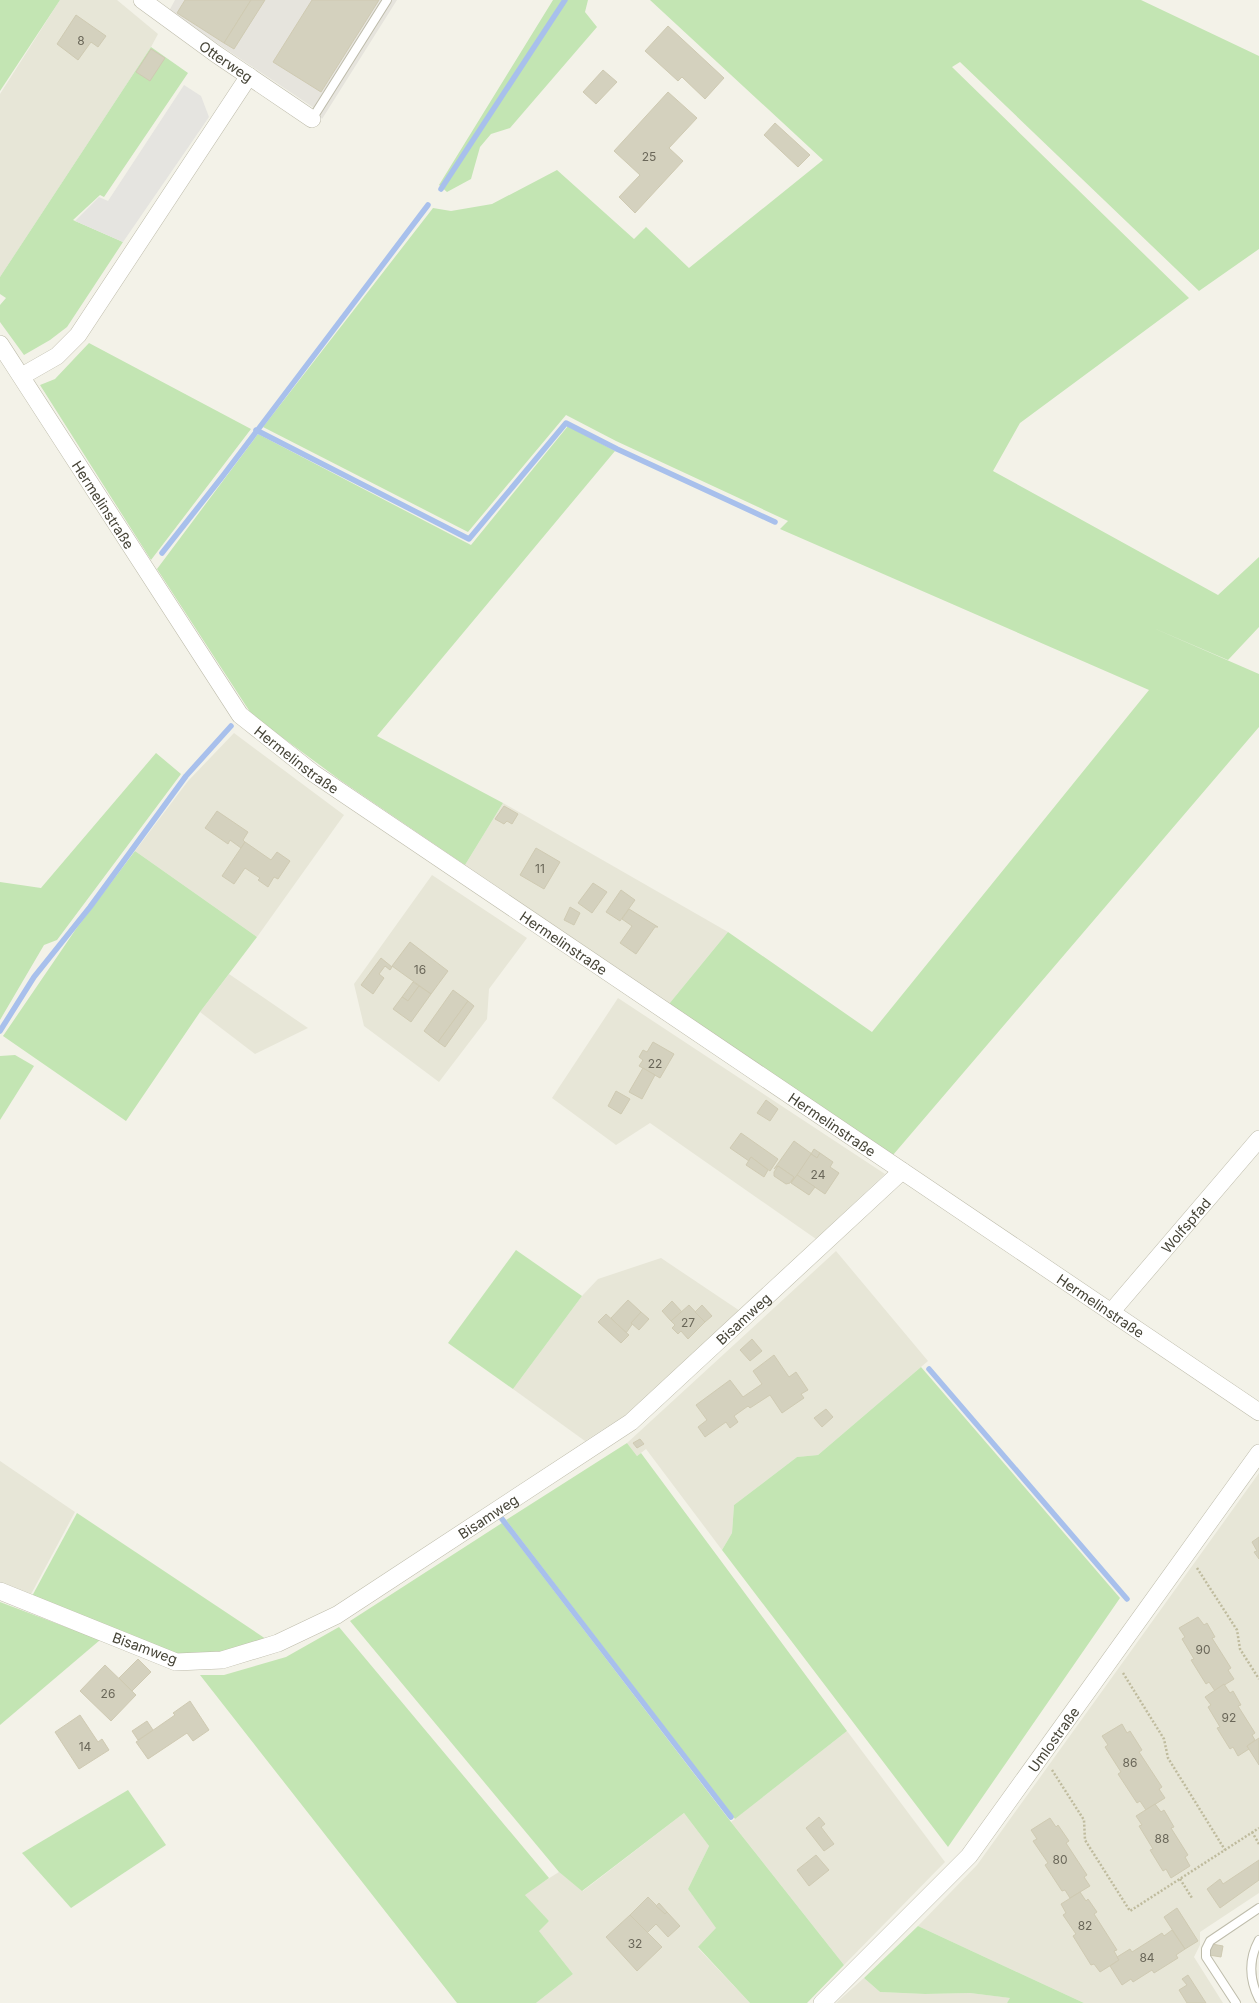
<svg xmlns="http://www.w3.org/2000/svg" width="1259" height="2003" font-family="Inter,sans-serif">
<style>
.residential{fill:#e7e6d7}
.industrial{fill:#e6e4dd}
.green{fill:#c3e5b3}
.parking{fill:#e5e4e0}
.lines{fill:none;stroke-linecap:round;stroke-linejoin:round}
.stream{stroke:#a8c0ec;stroke-width:5.5}
.building{fill:#d4d1be;stroke:#cfcab2}
.lane-casing{stroke:#bebcab;stroke-width:10}
.street-casing{stroke:#bebcab;stroke-width:18}
.path{stroke:#bfbb9d;stroke-width:2.5;stroke-dasharray:2 2;stroke-linecap:butt}
.lane{stroke:#fff;stroke-width:8}
.street{stroke:#fff;stroke-width:17}
.labels{text-anchor:middle;dominant-baseline:central;stroke-width:3;stroke-linejoin:round;paint-order:stroke}
.number-label{font-size:12px;fill:#6a6759}
.street-label{font-size:14px;fill:#464437;stroke:#fff}
</style>
<rect width="100%" height="100%" fill="#f3f2e8"/>
<!-- residential -->
<g class="residential">
<polygon points="60,0 117,0 158,34 151,47 0,277 0,94"/>
<polygon points="234,733 344,815 257,937 135,851 188,781"/>
<polygon points="503,803 728,932 669,1004 465,865"/>
<polygon points="432,875 527,938 489,989 487,1019 439,1082 364,1026 354,984"/>
<polygon points="229,974 308,1028 255,1054 200,1012"/>
<polygon points="618,998 885,1174 816,1239 650,1123 616,1145 552,1098"/>
<polygon points="836,1251 928,1361 818,1455 797,1457 734,1505 732,1533 722,1550 646,1449 637,1456 627,1443"/>
<polygon points="661,1258 740,1311 627,1414 585,1441 513,1389 582,1296 598,1279"/>
<polygon points="0,1461 75,1512 29,1598 0,1585"/>
<polygon points="1259,1473 1259,1893 1200,1932 1200,1945 1194,1957 1223,2003 1084,2003 918,1926 977,1865"/>
<polygon points="847,1731 945,1862 844,1965 731,1822"/>
<polygon points="684,1813 709,1846 688,1889 717,1928 698,1948 750,2003 536,2003 573,1974 538,1930 549,1921 524,1894 559,1872 583,1891"/>
<polygon points="864,1978 880,1992 925,1994 970,1993 1011,1998 1007,2003 836,2003"/>
</g>
<!-- industrial -->
<polygon class="industrial" points="175,0 397,0 322,119 314,108 169,11"/>
<!-- green -->
<g class="green">
<polygon points="0,0 60,0 0,91"/>
<polygon points="553,0 588,0 585,12 597,27 510,128 491,134 480,147 471,179 447,192 439,185"/>
<polygon points="650,0 1141,0 1259,56 1259,249 1199,291 960,62 952,67 1189,298 1020,423 993,471 1218,595 1259,557 1259,627 1228,660 1151,627 1259,674 1259,727 893,1155 669,1004 728,932 872,1032 1149,690 780,529 788,521 616,441 566,415 468,532 263,427 433,208 451,211 492,204 557,170 634,239 646,227 689,268 823,160"/>
<polygon points="151,47 188,73 104,197 100,195 73,220 123,242 67,327 50,340 24,355 0,322 0,305 6,298 0,294 0,277"/>
<polygon points="89,343 251,429 151,560 40,385 55,379"/>
<polygon points="568,426 615,451 377,736 503,803 465,865 340,780 252,715 157,569 258,434 471,545"/>
<polygon points="156,753 181,774 57,940 44,945 0,1020 0,882 41,888"/>
<polygon points="135,851 257,937 200,1012 126,1121 3,1036 76,929"/>
<polygon points="15,1055 34,1066 0,1120 0,1056"/>
<polygon points="516,1250 582,1296 513,1389 448,1343"/>
<polygon points="921,1367 1120,1598 948,1847 722,1550 732,1533 734,1505 797,1457 818,1455"/>
<polygon points="627,1443 637,1456 641,1453 847,1731 735,1819 506,1520"/>
<polygon points="77,1513 266,1639 216,1654 177,1655 31,1598"/>
<polygon points="502,1523 731,1822 844,1965 807,2003 750,2003 698,1947 716,1928 688,1889 709,1846 684,1813 582,1891 559,1872 350,1621"/>
<polygon points="0,1602 100,1640 0,1725"/>
<polygon points="339,1627 549,1878 525,1895 549,1921 539,1931 573,1974 536,2003 457,2003 200,1675 224,1675 286,1657"/>
<polygon points="128,1790 166,1845 71,1908 22,1853"/>
<polygon points="918,1926 1084,2003 1007,2003 1010,1998 970,1993 925,1994 880,1992 864,1978"/>
</g>
<!-- parking -->
<polygon class="parking" points="184,85 201,96 209,117 123,242 75,221 99,197 108,201"/>
<g class="lines">
<!-- stream -->
<g class="stream">
<polyline points="441,189 565,0"/>
<polyline points="256,430 469,539 566,423 617,449 775,522"/>
<polyline points="162,553 222,477 428,205"/>
<polyline points="0,1031 34,977 90,907 186,776 231,726"/>
<polyline points="929,1369 1127,1599"/>
<polyline points="502,1519 731,1817"/>
</g>
</g>
<!-- building -->
<g class="building">
<polygon points="185,0 251,0 224,43 177,13"/>
<polygon points="251,0 265,0 234,49 224,43"/>
<polygon points="312,0 379,0 321,92 273,62"/>
<polygon points="76,15 106,36 98,47 91,42 78,60 57,44"/>
<polygon points="668,26 724,78 705,99 682,77 678,81 645,51"/>
<polygon points="151,49 165,58 150,81 136,72"/>
<polygon points="603,70 617,82 596,104 583,92"/>
<polygon points="668,92 697,118 669,148 683,161 635,213 619,197 640,175 614,151"/>
<polygon points="775,123 810,155 798,167 764,135"/>
<polygon points="504,806 518,814 512,824 507,821 504,824 495,819"/>
<polygon points="217,811 248,832 243,840 245,842 241,848 230,840 228,844 205,828"/>
<polygon points="245,842 271,860 277,852 290,861 278,879 274,877 268,887 258,880 260,878 245,868 234,884 222,876"/>
<polygon points="536,848 560,862 544,889 520,875"/>
<polygon points="593,883 607,892 592,913 578,903"/>
<polygon points="621,890 635,900 620,921 606,912"/>
<polygon points="570,907 580,913 574,925 564,920"/>
<polygon points="629,909 658,927 655,927 636,954 620,943 632,926 622,919"/>
<polygon points="410,942 448,971 431,994 392,966"/>
<polygon points="381,958 392,967 390,970 385,966 379,974 384,978 373,994 361,985"/>
<polygon points="413,982 419,986 408,1001 402,997"/>
<polygon points="419,986 431,994 411,1022 393,1009 402,997 408,1001"/>
<polygon points="453,990 468,1001 438,1042 424,1031"/>
<polygon points="468,1001 474,1006 445,1047 438,1042"/>
<polygon points="653,1042 674,1054 660,1078 639,1066 643,1060 639,1057 643,1050 647,1052"/>
<polygon points="643,1068 655,1075 642,1099 629,1092"/>
<polygon points="616,1091 630,1099 621,1114 608,1106"/>
<polygon points="766,1100 778,1109 770,1121 757,1113"/>
<polygon points="741,1133 778,1159 770,1171 751,1157 749,1161 730,1148"/>
<polygon points="794,1141 812,1154 792,1182 791,1181 794,1177 778,1166 774,1169"/>
<polygon points="814,1149 820,1153 817,1158 811,1154"/>
<polygon points="820,1153 833,1162 830,1167 839,1173 825,1194 797,1175 811,1154 817,1158"/>
<polygon points="751,1157 768,1170 764,1177 746,1165"/>
<polygon points="778,1166 794,1177 790,1183 786,1184 774,1176 774,1172"/>
<polygon points="797,1175 815,1187 809,1195 791,1183"/>
<polygon points="628,1300 641,1312 626,1333 611,1318"/>
<polygon points="672,1301 682,1312 671,1321 662,1311"/>
<polygon points="689,1305 705,1322 688,1339 681,1331 678,1334 672,1328 675,1325 671,1321"/>
<polygon points="702,1305 712,1316 705,1322 695,1312"/>
<polygon points="641,1312 649,1319 639,1330 631,1323"/>
<polygon points="606,1314 629,1335 621,1343 598,1322"/>
<polygon points="752,1339 762,1351 750,1361 740,1350"/>
<polygon points="774,1355 789,1377 796,1372 808,1390 801,1394 804,1398 782,1413 770,1395 750,1408 748,1406 734,1416 738,1422 730,1428 726,1422 705,1437 698,1427 707,1420 696,1405 730,1380 743,1397 762,1384 753,1371"/>
<polygon points="826,1409 833,1417 822,1427 814,1418"/>
<polygon points="640,1439 644,1444 637,1448 633,1443"/>
<polygon points="1259,1537 1259,1559 1254,1552 1257,1551 1252,1542"/>
<polygon points="1198,1617 1204,1625 1207,1623 1215,1637 1212,1638 1231,1668 1228,1670 1234,1679 1215,1691 1209,1682 1206,1684 1191,1660 1194,1659 1182,1639 1185,1637 1179,1628"/>
<polygon points="138,1659 151,1672 132,1691 119,1678"/>
<polygon points="105,1665 136,1695 111,1721 80,1691"/>
<polygon points="1224,1684 1230,1693 1233,1691 1241,1705 1238,1706 1255,1733 1252,1735 1255,1740 1247,1746 1249,1749 1238,1756 1233,1747 1230,1749 1217,1728 1220,1727 1208,1707 1211,1705 1205,1697"/>
<polygon points="190,1701 209,1730 193,1741 187,1733 148,1759 136,1742 175,1715 173,1713"/>
<polygon points="80,1715 98,1742 102,1739 109,1750 79,1769 55,1732"/>
<polygon points="147,1721 153,1730 138,1740 132,1731"/>
<polygon points="1122,1724 1127,1733 1130,1731 1142,1750 1139,1752 1162,1787 1159,1789 1165,1798 1146,1810 1140,1801 1137,1803 1118,1774 1121,1772 1105,1747 1108,1745 1102,1736"/>
<polygon points="1259,1738 1259,1765 1247,1746"/>
<polygon points="1155,1804 1161,1812 1164,1810 1174,1827 1171,1828 1188,1855 1185,1857 1190,1866 1171,1878 1166,1869 1163,1871 1150,1850 1153,1849 1139,1826 1142,1825 1136,1816"/>
<polygon points="819,1817 825,1824 821,1827 834,1844 824,1851 806,1828"/>
<polygon points="1050,1818 1056,1827 1058,1825 1069,1841 1066,1843 1087,1875 1084,1877 1090,1886 1070,1898 1065,1890 1062,1891 1045,1865 1048,1863 1033,1841 1037,1839 1031,1830"/>
<polygon points="816,1855 829,1870 809,1886 797,1870"/>
<polygon points="1259,1860 1259,1880 1220,1908 1207,1889 1220,1879 1223,1884"/>
<polygon points="1080,1892 1086,1901 1088,1899 1097,1912 1094,1914 1117,1950 1114,1951 1119,1960 1100,1972 1094,1964 1091,1965 1073,1936 1076,1934 1063,1915 1066,1913 1061,1904"/>
<polygon points="648,1897 665,1914 667,1912 680,1926 668,1937 656,1924 647,1933 630,1915"/>
<polygon points="659,1903 667,1912 665,1914 656,1906"/>
<polygon points="1177,1908 1198,1941 1185,1949 1164,1917"/>
<polygon points="630,1915 662,1947 637,1971 606,1937"/>
<polygon points="1172,1930 1185,1949 1176,1955 1178,1958 1154,1973 1152,1970 1133,1982 1131,1979 1122,1985 1110,1966 1119,1960 1117,1957 1130,1949 1132,1952 1162,1933 1164,1936"/>
<polygon points="1212,1944 1223,1946 1221,1957 1209,1955"/>
<polygon points="1188,1975 1206,2003 1187,2003 1179,1990 1187,1985 1182,1979"/>
</g>
<g class="lines">
<!-- lane casing -->
<g class="lane-casing">
<g id="lane">
<polyline points="312,119 387,0"/>
<path d="M1259,1940C1248,1960 1249,1979 1259,1999"/>
<polyline points="1236,2003 1206,1957 1206,1949 1210,1941 1259,1908"/>
</g>
</g>
<!-- street casing -->
<g class="street-casing">
<g id="street">
<path id="s1" d="M142,0L216,54L312,119"/>
<path id="s2" d="M0,344L240,715L313,773L1259,1412"/>
<polyline points="22,376 57,356 78,335 249,76"/>
<path id="s3" d="M1112,1311L1259,1139"/>
<path id="s4" d="M0,1591L176,1662L222,1660L278,1643L337,1615L631,1422L902,1171"/>
<path id="s5" d="M822,2003L969,1856L1259,1453"/>
</g>
</g>
<!-- path -->
<g class="path">
<polyline points="1197,1568 1237,1630 1240,1649 1259,1679"/>
<polyline points="1123,1673 1164,1739 1168,1758 1225,1850"/>
<polyline points="1052,1770 1084,1820 1085,1840 1130,1911 1259,1828"/>
<polyline points="1252,1832 1259,1844"/>
<polyline points="1180,1879 1192,1898"/>
</g>
<!-- lane -->
<use href="#lane" class="lane"/>
<!-- street -->
<use href="#street" class="street"/>
</g>
<g class="labels">
<!-- number labels -->
<g class="number-label">
<text x="81" y="40">8</text>
<text x="649" y="156">25</text>
<text x="540" y="868">11</text>
<text x="420" y="969">16</text>
<text x="655" y="1063">22</text>
<text x="818" y="1174">24</text>
<text x="688" y="1322">27</text>
<text x="1203" y="1649">90</text>
<text x="108" y="1693">26</text>
<text x="1229" y="1717">92</text>
<text x="85" y="1746">14</text>
<text x="1130" y="1762">86</text>
<text x="1162" y="1838">88</text>
<text x="1060" y="1859">80</text>
<text x="1085" y="1925">82</text>
<text x="635" y="1943">32</text>
<text x="1147" y="1957">84</text>
</g>
<!-- street labels -->
<g class="street-label">
<text stroke="none"><textPath href="#s1" startOffset="104">Otterweg</textPath></text>
<text stroke="none"><textPath href="#s2" startOffset="191">Hermelinstraße</textPath></text>
<text stroke="none"><textPath href="#s2" startOffset="514">Hermelinstraße</textPath></text>
<text stroke="none"><textPath href="#s2" startOffset="838">Hermelinstraße</textPath></text>
<text stroke="none"><textPath href="#s2" startOffset="1162">Hermelinstraße</textPath></text>
<text stroke="none"><textPath href="#s3" startOffset="113">Wolfspfad</textPath></text>
<text stroke="none"><textPath href="#s2" startOffset="1486">Hermelinstraße</textPath></text>
<text stroke="none"><textPath href="#s4" startOffset="864">Bisamweg</textPath></text>
<text stroke="none"><textPath href="#s4" startOffset="540">Bisamweg</textPath></text>
<text transform="translate(145 1648) rotate(20)">Bisamweg</text>
<text stroke="none"><textPath href="#s5" startOffset="352">Umlostraße</textPath></text>
</g>
</g>
</svg>
